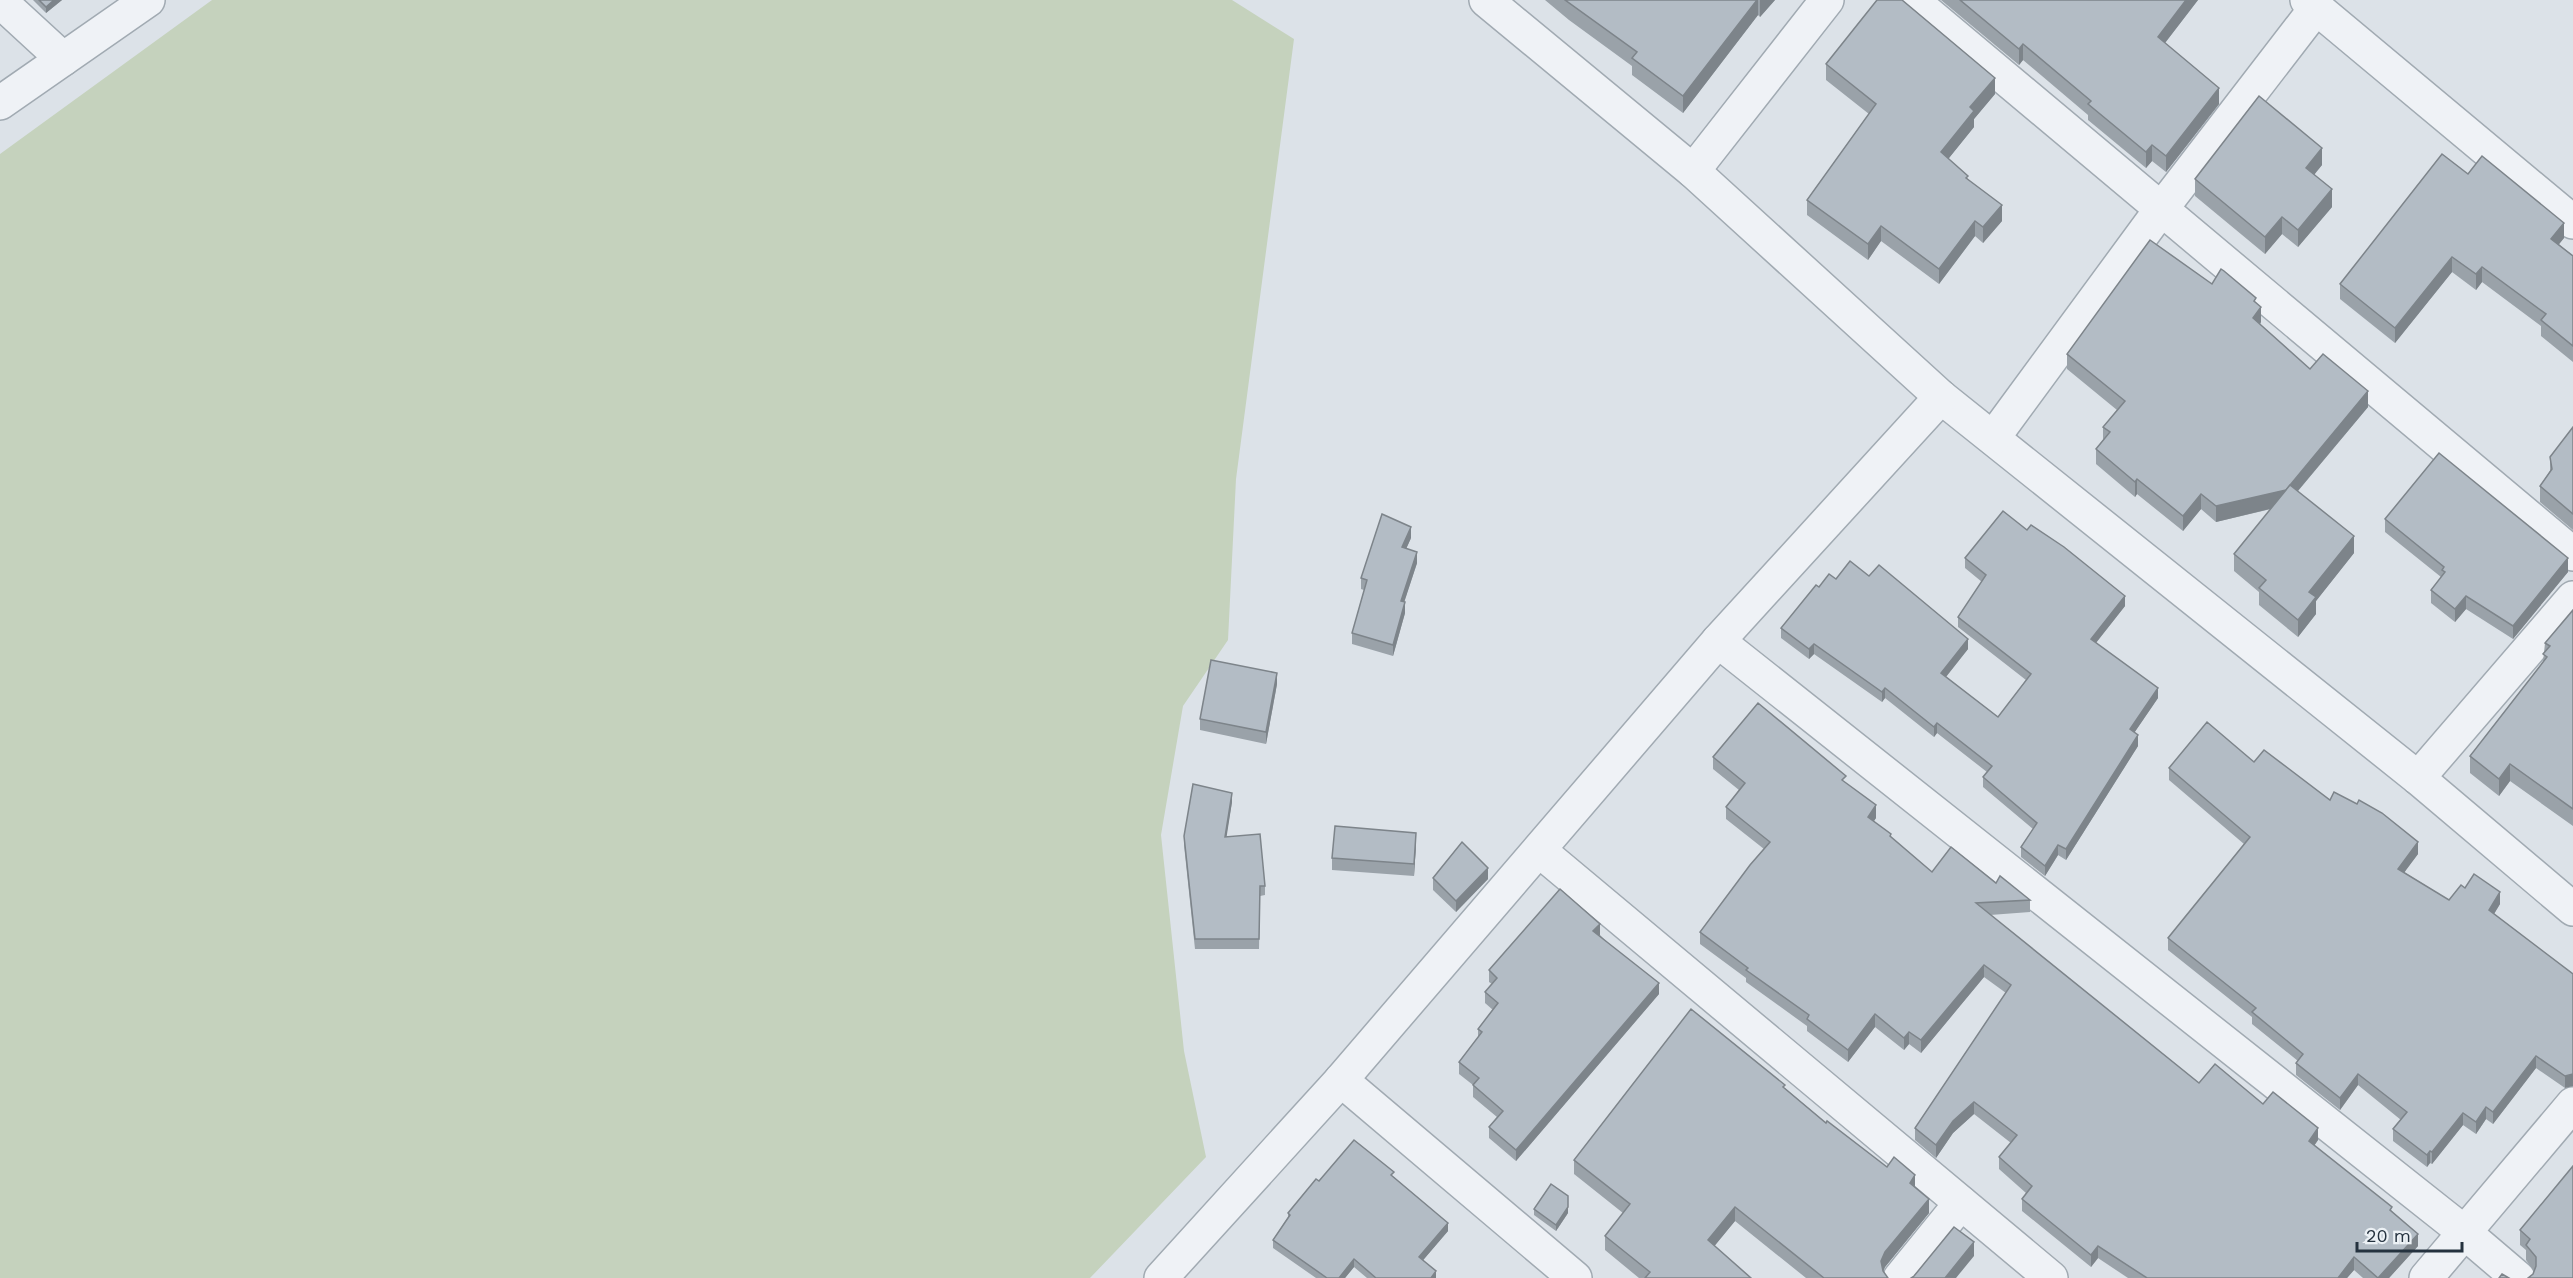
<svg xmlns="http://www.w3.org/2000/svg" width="2573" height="1278" font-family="'Work Sans',sans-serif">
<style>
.green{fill:#c5d2bd}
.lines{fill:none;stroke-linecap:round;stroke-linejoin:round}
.minor-casing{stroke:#a1aab2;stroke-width:36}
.minor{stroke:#eff2f6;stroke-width:33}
.wall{fill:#9aa2a9}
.shaded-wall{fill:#7d848a}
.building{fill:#b3bcc5;stroke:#7d848a;stroke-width:1.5}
</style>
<rect width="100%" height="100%" fill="#dce2e8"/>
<!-- green -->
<polygon class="green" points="212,0 1232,0 1294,39 1236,479 1228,640 1183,706 1161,835 1184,1051 1206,1157 1090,1278 0,1278 0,154"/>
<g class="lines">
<!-- minor casing -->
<g class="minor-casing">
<g id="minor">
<polyline points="1486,0 1693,171 1941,397 2418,778 2573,909"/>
<polyline points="1912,0 2573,554"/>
<polyline points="2307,0 2573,222"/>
<polyline points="0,1 63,59"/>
<polyline points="0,103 148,0"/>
<polyline points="1693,171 1827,0"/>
<polyline points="1993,438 2162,208 2316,8"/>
<polyline points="1718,641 2464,1232 2518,1278"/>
<polyline points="2418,778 2573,598"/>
<polyline points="1540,851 2051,1278"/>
<polyline points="1341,1080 1575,1278"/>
<polyline points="1161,1278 1341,1080 1718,641 1941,397"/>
<polyline points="1900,1278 1961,1203"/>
<polyline points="2426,1278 2573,1104"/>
</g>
</g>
<!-- minor -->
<use href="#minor" class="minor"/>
</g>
<!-- wall -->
<g class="wall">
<polygon points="33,0 62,0 46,13"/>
<polygon points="1545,0 1775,0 1760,17 1758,15 1683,113 1632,75 1632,66 1569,20"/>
<polygon points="1941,0 2198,0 2165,43 2219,104 2166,172 2152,161 2146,168 2088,120 2088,115 2023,60 2019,65"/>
<polygon points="1826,64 1995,94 1974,119 1974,127 1948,159 1968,179 2002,221 1983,243 1975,236 1939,284 1881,241 1868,260 1807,215 1807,200 1869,114 1826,80"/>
<polygon points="2322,165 2314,174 2332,207 2298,247 2282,234 2265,254 2195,196 2195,179"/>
<polygon points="2468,174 2564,238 2559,244 2573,256 2573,362 2541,336 2541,326 2482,282 2476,290 2452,272 2395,343 2340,299 2340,284"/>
<polygon points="2256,303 2261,322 2260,325 2310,369 2368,407 2298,491 2354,553 2316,601 2316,614 2298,637 2259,605 2259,592 2234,571 2234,554 2271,509 2216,522 2201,509 2183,531 2137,494 2135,497 2096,464 2096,449 2103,440 2103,427 2117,410 2067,369 2067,354"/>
<polygon points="2573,427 2573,530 2540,502 2540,486 2550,471 2550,457"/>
<polygon points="2385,519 2568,572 2513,639 2466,609 2455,622 2431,603 2431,590 2441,577 2385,532"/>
<polygon points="1411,538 1406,549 1417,563 1404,602 1405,613 1393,656 1352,644 1352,633 1364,590 1361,589 1361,578"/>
<polygon points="1965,558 2125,606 2096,643 2158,698 2134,733 2138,746 2066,860 2058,855 2045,876 2021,857 2021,847 2033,829 1983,787 1983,777 1987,772 1937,733 1934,737 1885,698 1882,702 1814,654 1809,659 1781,638 1781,628 1819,587 1836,579 1869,576 1968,649 1946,677 1998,717 2026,680 1958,627 1958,617 1982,582 1965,568"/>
<polygon points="2573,610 2573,826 2510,781 2499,796 2470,773 2470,756 2543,662 2545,643"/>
<polygon points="1277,684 1266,744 1200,730 1200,719"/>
<polygon points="1713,757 1846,783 1876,818 1874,821 1891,838 1932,872 1996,883 2030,900 2030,912 1990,915 2199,1083 2263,1104 2318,1140 2314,1146 2392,1211 2418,1246 2389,1278 2363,1278 2354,1270 2347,1278 2128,1278 2098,1258 2091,1267 2022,1211 2022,1199 2026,1193 1999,1169 1999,1157 2011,1143 1974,1114 1953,1133 1936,1158 1915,1140 1915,1128 2006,993 1984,977 1921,1053 1909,1044 1904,1050 1875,1027 1848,1062 1807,1031 1807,1026 1746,982 1746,978 1700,944 1700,932 1764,849 1726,819 1726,807 1739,790 1713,769"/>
<polygon points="2254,762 2330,800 2418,854 2404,872 2449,900 2465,888 2500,904 2494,914 2573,974 2565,1088 2536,1068 2493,1124 2486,1119 2476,1134 2463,1125 2432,1164 2430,1163 2427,1167 2393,1141 2393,1129 2401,1120 2358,1085 2340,1110 2296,1075 2296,1063 2298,1061 2252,1024 2252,1017 2168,950 2168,938 2244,844 2169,780 2169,768"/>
<polygon points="1232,802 1226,837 1265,886 1265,895 1260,896 1259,949 1195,949 1184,845 1184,836"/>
<polygon points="1416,844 1414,876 1332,870 1332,858"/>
<polygon points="1433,878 1488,879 1456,912 1433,890"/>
<polygon points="1600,935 1659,994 1516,1161 1489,1138 1489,1127 1497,1117 1473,1097 1473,1085 1459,1074 1459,1062 1478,1038 1478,1029 1493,1010 1485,1003 1485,992 1492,984 1489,982 1489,970"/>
<polygon points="1785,1088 1826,1123 1887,1167 1915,1187 1929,1213 1885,1267 1883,1272 1888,1278 1806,1278 1735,1221 1714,1246 1751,1278 1639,1278 1605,1250 1605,1236 1623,1213 1574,1174 1574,1160"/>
<polygon points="1394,1177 1448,1231 1423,1260 1436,1278 1367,1278 1354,1267 1345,1278 1316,1278 1273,1248 1273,1240 1288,1217 1288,1213"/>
<polygon points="1534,1209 1568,1213 1556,1231 1534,1215"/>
<polygon points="2520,1230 2573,1278 2533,1274 2534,1271 2526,1260 2526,1250 2520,1245"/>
</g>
<!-- shaded-wall -->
<g class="shaded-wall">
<polygon points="54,0 62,0 46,13 46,7"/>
<polygon points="1757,0 1758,0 1758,15 1683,113 1683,96"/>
<polygon points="1760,0 1775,0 1760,17"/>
<polygon points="2186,0 2198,0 2158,52 2158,37"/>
<polygon points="2023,44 2023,60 2019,65 2019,49"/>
<polygon points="1995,78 1995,94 1974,119 1974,127 1941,168 1941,152 1970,107"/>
<polygon points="2219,88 2219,104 2166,172 2166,156"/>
<polygon points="2152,145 2152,161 2146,168 2146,152"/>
<polygon points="2322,148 2322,165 2306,185 2306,168"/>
<polygon points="2332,189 2332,207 2298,247 2298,230"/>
<polygon points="2002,205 2002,221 1983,243 1983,227"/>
<polygon points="2282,217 2282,234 2265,254 2265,237"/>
<polygon points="1975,221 1975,236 1939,284 1939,269"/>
<polygon points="2564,223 2564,238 2551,254 2551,239"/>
<polygon points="1881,226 1881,241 1868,260 1868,244"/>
<polygon points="2452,257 2452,272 2395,343 2395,328"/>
<polygon points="2482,267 2482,282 2476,290 2476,274"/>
<polygon points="2261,307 2261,322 2253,333 2253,318"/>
<polygon points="2368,391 2368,407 2286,505 2216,522 2216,506"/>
<polygon points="2137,479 2137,494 2135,497 2135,482"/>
<polygon points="2201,494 2201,509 2183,531 2183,516"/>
<polygon points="1411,527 1411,538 1402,558 1402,547"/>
<polygon points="2354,536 2354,553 2316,601 2316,614 2298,637 2298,620 2309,592"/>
<polygon points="1417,552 1417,563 1401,612 1401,601"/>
<polygon points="2568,558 2568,572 2513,639 2513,626"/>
<polygon points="2125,596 2125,606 2091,649 2091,639"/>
<polygon points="2466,596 2466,609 2455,622 2455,609"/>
<polygon points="1405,602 1405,613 1393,656 1393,645"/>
<polygon points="1968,639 1968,649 1941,683 1941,673"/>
<polygon points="1814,644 1814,654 1809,659 1809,649"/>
<polygon points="1277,673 1277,684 1266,744 1266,732"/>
<polygon points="1885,688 1885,698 1882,702 1882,692"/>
<polygon points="2158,688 2158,698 2130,739 2130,729"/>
<polygon points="1937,723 1937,733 1934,737 1934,727"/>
<polygon points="2138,735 2138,746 2066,860 2066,849"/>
<polygon points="2510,764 2510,781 2499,796 2499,779"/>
<polygon points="1232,793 1232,802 1225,847 1225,837"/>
<polygon points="1876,805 1876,818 1868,829 1868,817"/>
<polygon points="1416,833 1416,844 1414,876 1414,864"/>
<polygon points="2418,842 2418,854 2398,881 2398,869"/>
<polygon points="2058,845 2058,855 2045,876 2045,866"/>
<polygon points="1488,868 1488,879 1456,912 1456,901"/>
<polygon points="2500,892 2500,904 2489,922 2489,910"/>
<polygon points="1600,924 1600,935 1593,942 1593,931"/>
<polygon points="1984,965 1984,977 1921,1053 1921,1040"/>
<polygon points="1659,983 1659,994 1516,1161 1516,1150"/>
<polygon points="1875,1014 1875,1027 1848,1062 1848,1050"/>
<polygon points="1909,1032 1909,1044 1904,1050 1904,1038"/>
<polygon points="2536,1056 2536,1068 2493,1124 2493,1112"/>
<polygon points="2358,1074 2358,1085 2340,1110 2340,1098"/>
<polygon points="2573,1074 2573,1086 2565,1088 2565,1076"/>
<polygon points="1974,1102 1974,1114 1953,1133 1936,1158 1936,1145 1953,1121"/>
<polygon points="2486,1107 2486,1119 2476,1134 2476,1122"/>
<polygon points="2463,1113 2463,1125 2432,1164 2432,1152"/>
<polygon points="2318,1128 2318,1140 2309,1153 2309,1141"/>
<polygon points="2430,1151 2430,1163 2427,1167 2427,1155"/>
<polygon points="1915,1175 1915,1189 1910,1183"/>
<polygon points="1929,1199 1929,1213 1885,1267 1881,1276 1881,1261 1885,1252"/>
<polygon points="1568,1207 1568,1213 1556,1231 1556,1225"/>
<polygon points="1735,1207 1735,1221 1708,1254 1708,1240"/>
<polygon points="1448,1223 1448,1231 1419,1265 1419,1257"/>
<polygon points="2418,1234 2418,1246 2389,1278 2378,1278"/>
<polygon points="1974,1242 1974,1256 1956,1278 1945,1278"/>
<polygon points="2098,1246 2098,1258 2091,1267 2091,1255"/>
<polygon points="2354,1257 2354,1270 2347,1278 2338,1278"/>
<polygon points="1354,1259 1354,1267 1345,1278 1339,1278"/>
<polygon points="1436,1271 1436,1278 1431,1278"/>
</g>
<!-- building -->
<g class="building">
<polygon points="39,0 54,0 46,7"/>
<polygon points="1565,0 1757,0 1683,96 1632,58 1637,52"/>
<polygon points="1877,0 1902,0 1995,78 1970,107 1974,111 1941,152 1968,176 1966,178 2002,205 1983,227 1975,221 1939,269 1881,226 1868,244 1807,200 1876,104 1826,64"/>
<polygon points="1960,0 2186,0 2158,37 2219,88 2166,156 2152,145 2146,152 2088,104 2091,101 2023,44 2019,49"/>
<polygon points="2259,96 2322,148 2306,168 2332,189 2298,230 2282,217 2265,237 2195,179"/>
<polygon points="2442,154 2468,174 2482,156 2564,223 2551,239 2573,256 2573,346 2541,320 2546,314 2482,267 2476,274 2452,257 2395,328 2340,284"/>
<polygon points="2150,240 2212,284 2221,269 2224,271 2256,298 2254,301 2261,307 2253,318 2310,369 2323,354 2368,391 2286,490 2216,506 2201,494 2183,516 2137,479 2135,482 2096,449 2110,432 2103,427 2125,401 2067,354"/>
<polygon points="2573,427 2573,514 2540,486 2552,469 2550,457"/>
<polygon points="2439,453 2568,558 2513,626 2466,596 2455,609 2431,590 2445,572 2442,570 2444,567 2385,519"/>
<polygon points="2290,485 2354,536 2309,592 2316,597 2298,620 2259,588 2266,580 2234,554"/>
<polygon points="2003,511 2027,530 2031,525 2064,547 2125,596 2091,639 2158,688 2130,729 2138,735 2066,849 2058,845 2045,866 2021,847 2037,823 1983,777 1992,766 1937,723 1934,727 1885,688 1882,692 1814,644 1809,649 1781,628 1816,585 1819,587 1829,574 1836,579 1850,561 1869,576 1879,565 1968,639 1941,673 1998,717 2031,674 1958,617 1986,575 1965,558"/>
<polygon points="1382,514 1411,527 1402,547 1417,552 1401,601 1405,602 1393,645 1352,633 1367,580 1361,578"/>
<polygon points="2573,610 2573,809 2510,764 2499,779 2470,756 2547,657 2543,654 2550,646 2545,643"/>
<polygon points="1211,660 1277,673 1266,732 1200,719"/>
<polygon points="1758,703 1846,776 1842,780 1876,805 1868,817 1891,834 1890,836 1932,872 1951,847 1996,883 2000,876 2030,900 1976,903 2199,1083 2215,1064 2263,1104 2273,1092 2318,1128 2309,1141 2392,1207 2390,1210 2418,1234 2378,1278 2354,1257 2338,1278 2147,1278 2098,1246 2091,1255 2022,1199 2032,1186 1999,1157 2017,1135 1974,1102 1953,1121 1936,1145 1915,1128 2011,985 1984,965 1921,1040 1909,1032 1904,1038 1875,1014 1848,1050 1807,1019 1809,1015 1746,970 1748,968 1700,932 1750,865 1770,842 1726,807 1745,783 1713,757"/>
<polygon points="2207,722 2254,762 2264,750 2330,800 2334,792 2357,804 2359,800 2382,813 2418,842 2398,869 2449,900 2461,885 2465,888 2474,874 2500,892 2489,910 2573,974 2573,1074 2565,1076 2536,1056 2493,1112 2486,1107 2476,1122 2463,1113 2432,1152 2430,1151 2427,1155 2393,1129 2407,1112 2358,1074 2340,1098 2296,1063 2303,1054 2252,1012 2256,1008 2168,938 2250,837 2169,768"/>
<polygon points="1193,784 1232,793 1225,837 1260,834 1265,886 1260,886 1259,939 1195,939 1184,836"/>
<polygon points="1335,826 1416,833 1414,864 1332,858"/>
<polygon points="1462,842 1488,868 1456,901 1433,878"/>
<polygon points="1560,889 1600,924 1593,931 1659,983 1516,1150 1489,1127 1503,1111 1473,1085 1479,1078 1459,1062 1482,1032 1478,1029 1498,1003 1485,992 1497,978 1489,970"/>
<polygon points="1691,1009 1785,1085 1783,1087 1826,1123 1827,1121 1887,1167 1894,1157 1915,1175 1910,1183 1929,1199 1885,1252 1881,1261 1883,1271 1888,1278 1824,1278 1735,1207 1708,1240 1751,1278 1645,1278 1650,1272 1605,1236 1630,1204 1574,1160"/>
<polygon points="1354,1140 1394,1172 1391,1175 1448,1223 1419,1257 1436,1271 1431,1278 1376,1278 1354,1259 1339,1278 1327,1278 1273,1240 1290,1215 1288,1213 1316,1179 1319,1181"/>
<polygon points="2573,1166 2573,1278 2528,1278 2533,1274 2536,1266 2536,1257 2526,1245 2530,1239 2520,1230"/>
<polygon points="1551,1184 1568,1196 1568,1207 1556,1225 1534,1209"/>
<polygon points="1954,1227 1974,1242 1945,1278 1911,1278 1914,1276"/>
<polygon points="2502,1274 2509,1278 2499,1278"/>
</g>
<!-- scale -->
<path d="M2357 1242v9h105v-9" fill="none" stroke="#25323f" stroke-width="3"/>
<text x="2366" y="1242" font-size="18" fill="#25323f" stroke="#ecf1f5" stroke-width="4.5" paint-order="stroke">20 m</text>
</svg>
